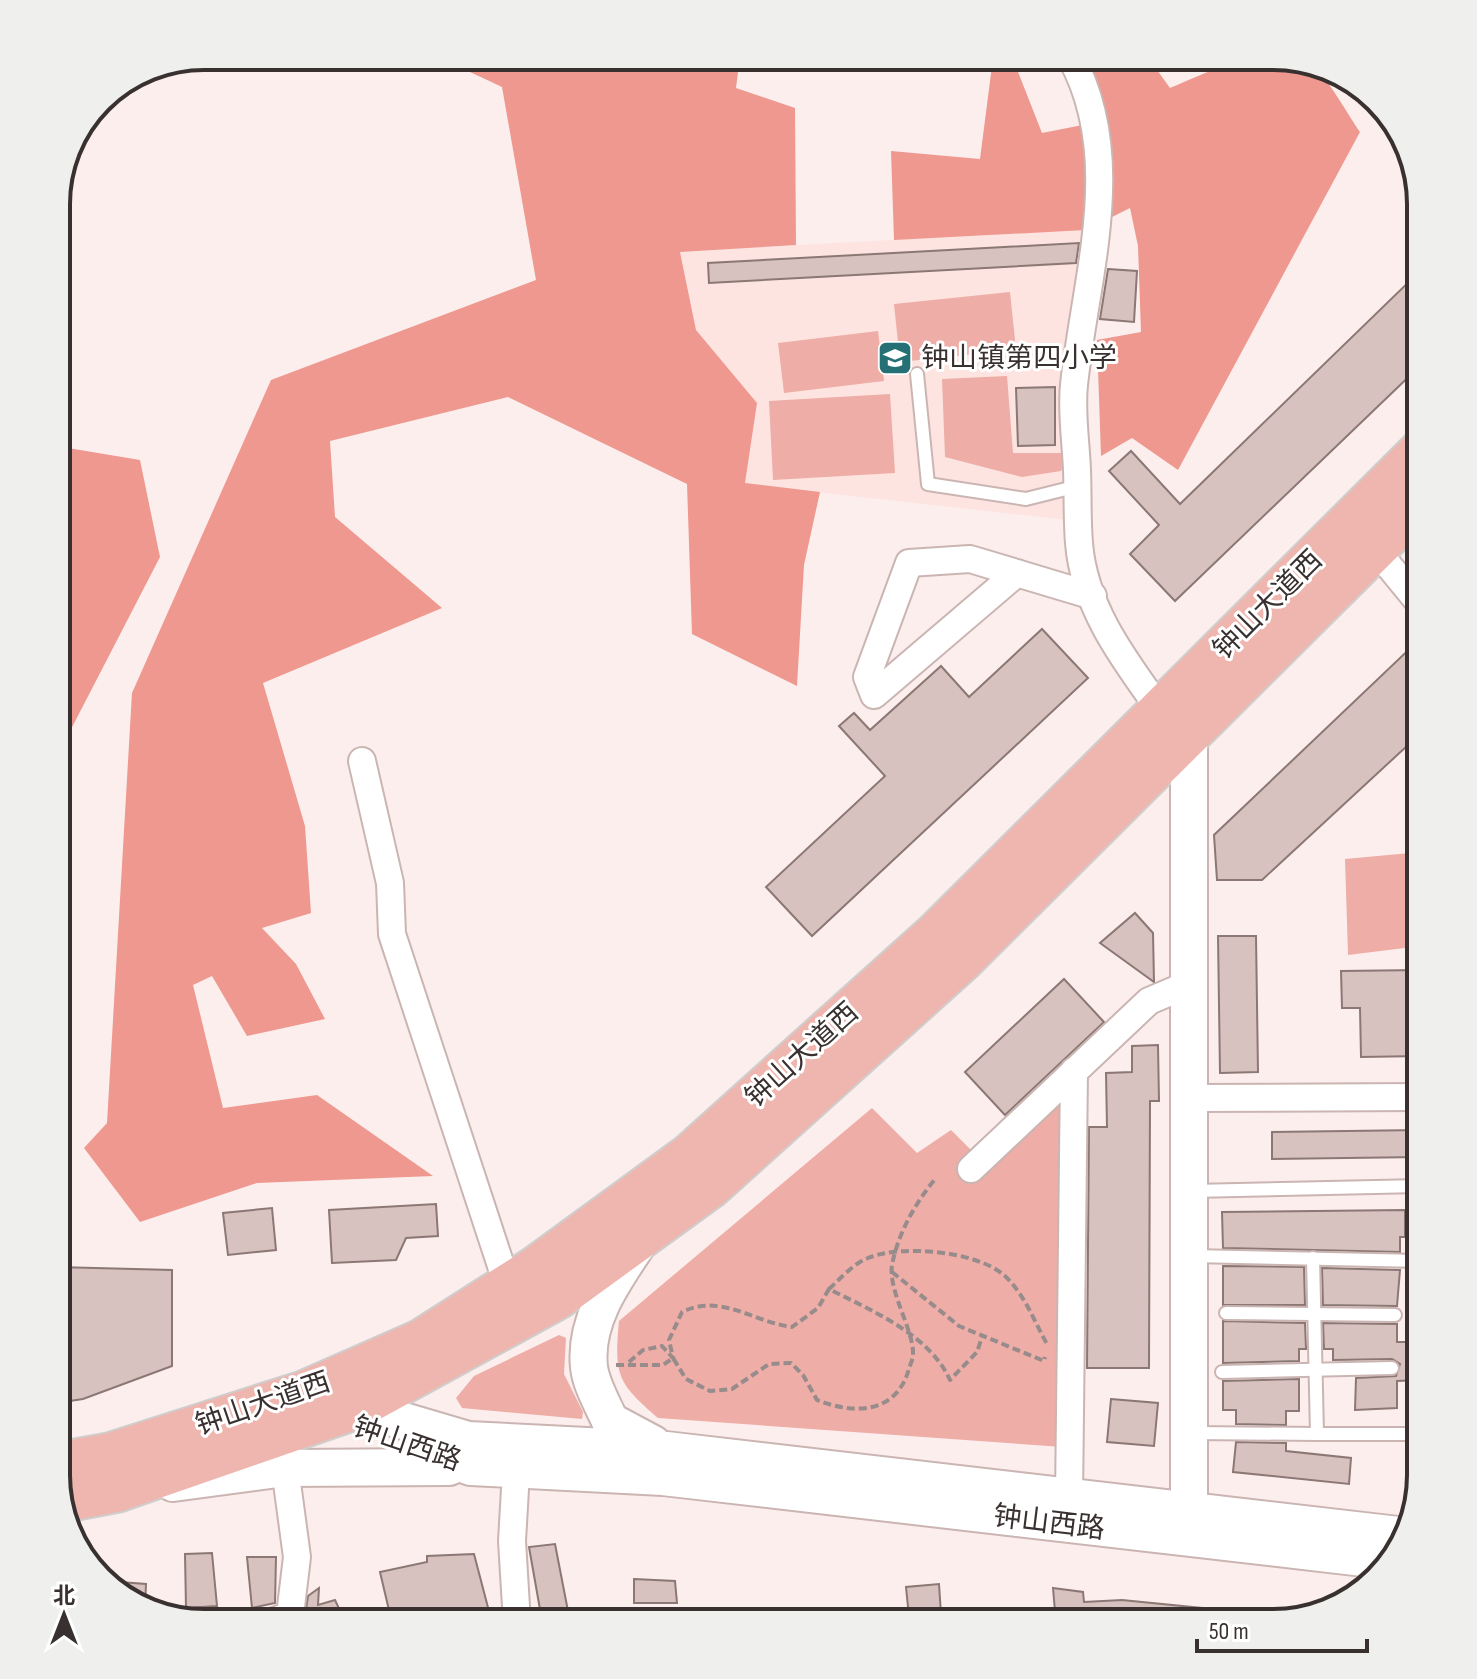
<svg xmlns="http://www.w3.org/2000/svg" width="1477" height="1679" font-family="'Sofia Sans Condensed','Noto Sans SC',sans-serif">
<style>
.built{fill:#fde4e0}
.green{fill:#eeada6}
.forest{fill:#ee988f}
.building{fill:#d7c2bf;stroke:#8b7774;stroke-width:2}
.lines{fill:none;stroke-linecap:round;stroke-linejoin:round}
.lane-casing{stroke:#cab5b2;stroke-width:16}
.street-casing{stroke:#cab5b2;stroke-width:30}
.secondary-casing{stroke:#cab5b2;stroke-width:40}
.highway-casing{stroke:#cfcecd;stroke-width:48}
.path{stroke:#978c8b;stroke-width:4;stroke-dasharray:8 4;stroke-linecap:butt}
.lane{stroke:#fff;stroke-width:12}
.street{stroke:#fff;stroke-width:26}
.secondary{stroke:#fff;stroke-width:36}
.highway{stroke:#efb6af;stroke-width:44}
.labels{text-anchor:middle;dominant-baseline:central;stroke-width:6;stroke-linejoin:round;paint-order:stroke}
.poi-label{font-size:28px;fill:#393130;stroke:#fff;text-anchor:start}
.street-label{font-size:28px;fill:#393130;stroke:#fff}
.rim{fill:none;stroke:#393130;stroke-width:4}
</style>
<rect width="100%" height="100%" fill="#fceeed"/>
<!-- built -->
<polygon class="built" points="1086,230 1068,520 745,484 757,403 696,330 680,251"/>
<!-- green -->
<g class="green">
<polygon points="1010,292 1016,350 900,362 894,304"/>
<polygon points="878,331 884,381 784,393 778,343"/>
<polygon points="1007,376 1013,453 1068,453 1061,471 1022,477 945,457 942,379"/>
<polygon points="890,394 895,473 773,480 769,401"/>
<polygon points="1421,852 1421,946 1348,955 1345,859"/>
<path d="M1060,1094L1063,1447L658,1418C617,1383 614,1375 619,1321L872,1108L917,1153L951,1130L986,1165Z"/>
<polygon points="559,1335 566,1338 564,1374 583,1412 582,1419 462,1408 456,1398 474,1376"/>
</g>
<!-- forest -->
<g class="forest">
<polygon points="436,56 740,56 736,88 795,108 796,245 680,252 696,330 757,403 745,483 820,492 804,565 797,686 692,634 687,484 508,397 330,441 335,517 442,608 263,683 305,826 311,913 262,928 296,964 325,1019 247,1036 212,976 193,985 223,1108 317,1095 433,1176 257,1183 140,1222 84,1148 107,1123 132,693 271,380 536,280 502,87"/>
<path d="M1089,56H1147L1170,88C1206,73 1275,37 1313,66C1328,78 1348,115 1360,132L1178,470L1132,438L1101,456L1097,340L1141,332L1138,246L1130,208L1086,230L894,240L891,151L980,159L993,58L1013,59L1042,133L1108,120Z"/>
<polygon points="56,446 140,460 160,557 68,735 56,730"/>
</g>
<!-- building -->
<g class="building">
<polygon points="1079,243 1076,263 709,283 708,263"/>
<polygon points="1108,269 1137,271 1134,322 1100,319"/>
<polygon points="1421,270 1421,365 1175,601 1130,554 1159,525 1109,471 1131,451 1180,504"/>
<polygon points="1055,387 1055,445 1018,446 1016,388"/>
<polygon points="1042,629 1088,678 812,936 766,887 885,776 839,726 854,713 870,730 941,666 969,697"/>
<polygon points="1421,638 1421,733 1262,880 1217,880 1214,835"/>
<polygon points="1135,913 1153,933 1154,982 1100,943"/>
<polygon points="1218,936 1256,936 1258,1072 1220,1073"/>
<polygon points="1421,970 1421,1056 1361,1057 1360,1008 1342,1008 1341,971"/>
<polygon points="1064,979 1104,1022 1005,1115 965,1072"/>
<polygon points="1158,1045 1159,1101 1150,1101 1149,1368 1087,1368 1089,1127 1107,1127 1106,1073 1132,1072 1132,1046"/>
<polygon points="1421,1130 1421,1157 1272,1159 1272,1132"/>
<polygon points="436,1204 438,1236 406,1238 396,1260 332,1263 329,1210"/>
<polygon points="272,1208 276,1250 228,1255 223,1213"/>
<polygon points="1405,1210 1405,1237 1400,1237 1400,1252 1223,1248 1222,1212"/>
<polygon points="1223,1266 1304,1267 1305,1305 1223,1305"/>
<polygon points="56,1267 172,1270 172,1366 83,1399 56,1403"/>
<polygon points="1322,1268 1400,1270 1397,1306 1323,1305"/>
<polygon points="1223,1321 1305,1323 1306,1349 1299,1349 1299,1361 1223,1363"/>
<polygon points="1323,1323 1397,1324 1397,1342 1421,1342 1421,1380 1397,1381 1397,1408 1355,1410 1356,1378 1396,1376 1400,1364 1392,1359 1333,1360 1333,1349 1324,1349"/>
<polygon points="1299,1379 1299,1411 1286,1411 1286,1425 1236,1424 1236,1410 1223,1410 1223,1381"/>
<polygon points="1111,1399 1158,1403 1154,1446 1107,1442"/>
<polygon points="1236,1442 1286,1443 1286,1451 1351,1458 1349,1484 1233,1472"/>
<polygon points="555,1544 568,1611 541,1615 529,1547"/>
<polygon points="212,1553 217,1606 186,1608 185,1554"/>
<polygon points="474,1554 491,1619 464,1623 392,1623 380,1572 427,1562 427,1556"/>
<polygon points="247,1557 276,1557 275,1603 252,1608"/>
<polygon points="634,1579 675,1581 677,1603 634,1603"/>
<polygon points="106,1581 146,1584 145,1609 138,1608"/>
<polygon points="939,1584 941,1614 909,1617 906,1587"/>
<polygon points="319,1588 318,1605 335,1600 344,1619 304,1623 308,1596"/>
<polygon points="1053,1588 1083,1592 1084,1602 1122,1600 1222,1610 1221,1623 1056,1623"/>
</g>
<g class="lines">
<!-- lane casing -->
<g class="lane-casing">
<g id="lane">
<polyline points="917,374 928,484 1026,499 1078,486"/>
<polyline points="1192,1191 1421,1186"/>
<polyline points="1192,1256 1421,1261"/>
<polyline points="1226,1313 1395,1315"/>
<polyline points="1222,1372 1392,1368"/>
<polyline points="1192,1433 1317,1434 1313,1258"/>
<polyline points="1317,1434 1409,1434"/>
</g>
</g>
<!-- street casing -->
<g class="street-casing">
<g id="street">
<path d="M1070,56C1127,157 1085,278 1074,385C1071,412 1076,443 1077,470C1078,495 1077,519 1079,543C1084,608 1125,661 1161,711"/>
<polyline points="1367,539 1421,605"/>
<polyline points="1017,573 874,695 867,677 909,563 970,559 1093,596"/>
<polyline points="362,761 390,883 392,934 508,1287"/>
<polyline points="1189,1098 1421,1097"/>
<polyline points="971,1169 1149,1001 1189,984"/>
<polyline points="517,1454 512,1541 517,1623"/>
<polyline points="1069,1498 1074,1071"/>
<polyline points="269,1623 290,1615 297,1557 285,1468"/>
</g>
</g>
<!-- secondary casing -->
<g class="secondary-casing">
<g id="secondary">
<polyline points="1176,723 1189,733 1189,1533"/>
<path d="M637,1245C613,1281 584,1321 589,1367C591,1385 603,1405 610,1421L653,1444"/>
<polyline points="339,1402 468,1440 666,1450 1407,1536"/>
<polyline points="419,1449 471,1467 663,1477 1389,1561"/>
<polyline points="173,1483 285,1468 449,1467"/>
</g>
</g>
<!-- highway casing -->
<g class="highway-casing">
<g id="highway">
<polyline points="56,1465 111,1455 305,1393 421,1342 537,1268 689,1157 937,934 1421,452"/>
<polyline points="64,1500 116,1490 358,1406 557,1297 711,1185 962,959 1421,502"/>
</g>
</g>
<!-- path -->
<g class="path">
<polyline points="892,1272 959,1326 1044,1361 1045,1357"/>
<path d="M829,1289C841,1278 853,1264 868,1258C901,1244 978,1251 1005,1276C1025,1295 1034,1321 1047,1344"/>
<path d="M629,1362L643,1350L662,1346L673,1358L669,1340L682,1312C721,1293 753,1322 792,1327L818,1308L829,1289C872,1311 929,1334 950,1380L977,1352L982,1337"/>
<path d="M616,1365H663L673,1358L686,1379L710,1391L732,1389L769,1364L791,1363L803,1375L817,1400C852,1414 894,1415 908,1372C909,1367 913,1360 913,1354C914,1331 888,1291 892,1265C898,1233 916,1202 936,1178"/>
</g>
<!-- lane -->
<use href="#lane" class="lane"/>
<!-- street -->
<use href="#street" class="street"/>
<!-- secondary -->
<use href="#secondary" class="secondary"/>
<!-- highway -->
<use href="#highway" class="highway"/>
</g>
<!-- icons -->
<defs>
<g id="school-square" transform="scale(1.8)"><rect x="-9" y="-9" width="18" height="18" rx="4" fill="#257074" stroke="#fff"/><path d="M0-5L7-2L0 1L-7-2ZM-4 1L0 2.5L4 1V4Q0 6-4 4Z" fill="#fff"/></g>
</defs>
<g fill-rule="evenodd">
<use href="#school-square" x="895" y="358"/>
</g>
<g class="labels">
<!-- poi labels -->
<g class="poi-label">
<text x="921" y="358">钟山镇第四小学</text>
</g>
<!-- street labels -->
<g class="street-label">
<text transform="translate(1268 605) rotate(-45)">钟山大道西</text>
<text transform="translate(802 1055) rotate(-42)">钟山大道西</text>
<text transform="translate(263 1404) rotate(-19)">钟山大道西</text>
<text transform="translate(407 1444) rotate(19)">钟山西路</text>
<text transform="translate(1049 1523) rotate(7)">钟山西路</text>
</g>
</g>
<!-- crop -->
<path d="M0 0H1477V1679H0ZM204 70H1273A134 134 0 0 1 1407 204V1475A134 134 0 0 1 1273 1609H204A134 134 0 0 1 70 1475V204A134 134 0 0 1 204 70Z" fill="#efefee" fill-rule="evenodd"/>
<path class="rim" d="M204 70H1273A134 134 0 0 1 1407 204V1475A134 134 0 0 1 1273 1609H204A134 134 0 0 1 70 1475V204A134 134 0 0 1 204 70Z"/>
<!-- north arrow -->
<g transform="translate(64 1615)" stroke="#ffffff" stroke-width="6" paint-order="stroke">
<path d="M0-6L14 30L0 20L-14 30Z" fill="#393130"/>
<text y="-12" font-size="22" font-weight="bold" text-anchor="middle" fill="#393130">北</text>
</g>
<!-- scale -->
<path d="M1197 1639v12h170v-12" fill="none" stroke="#393130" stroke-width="4"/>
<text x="1209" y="1639" font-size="24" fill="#393130" stroke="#ffffff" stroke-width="6" paint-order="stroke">50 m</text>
</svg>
